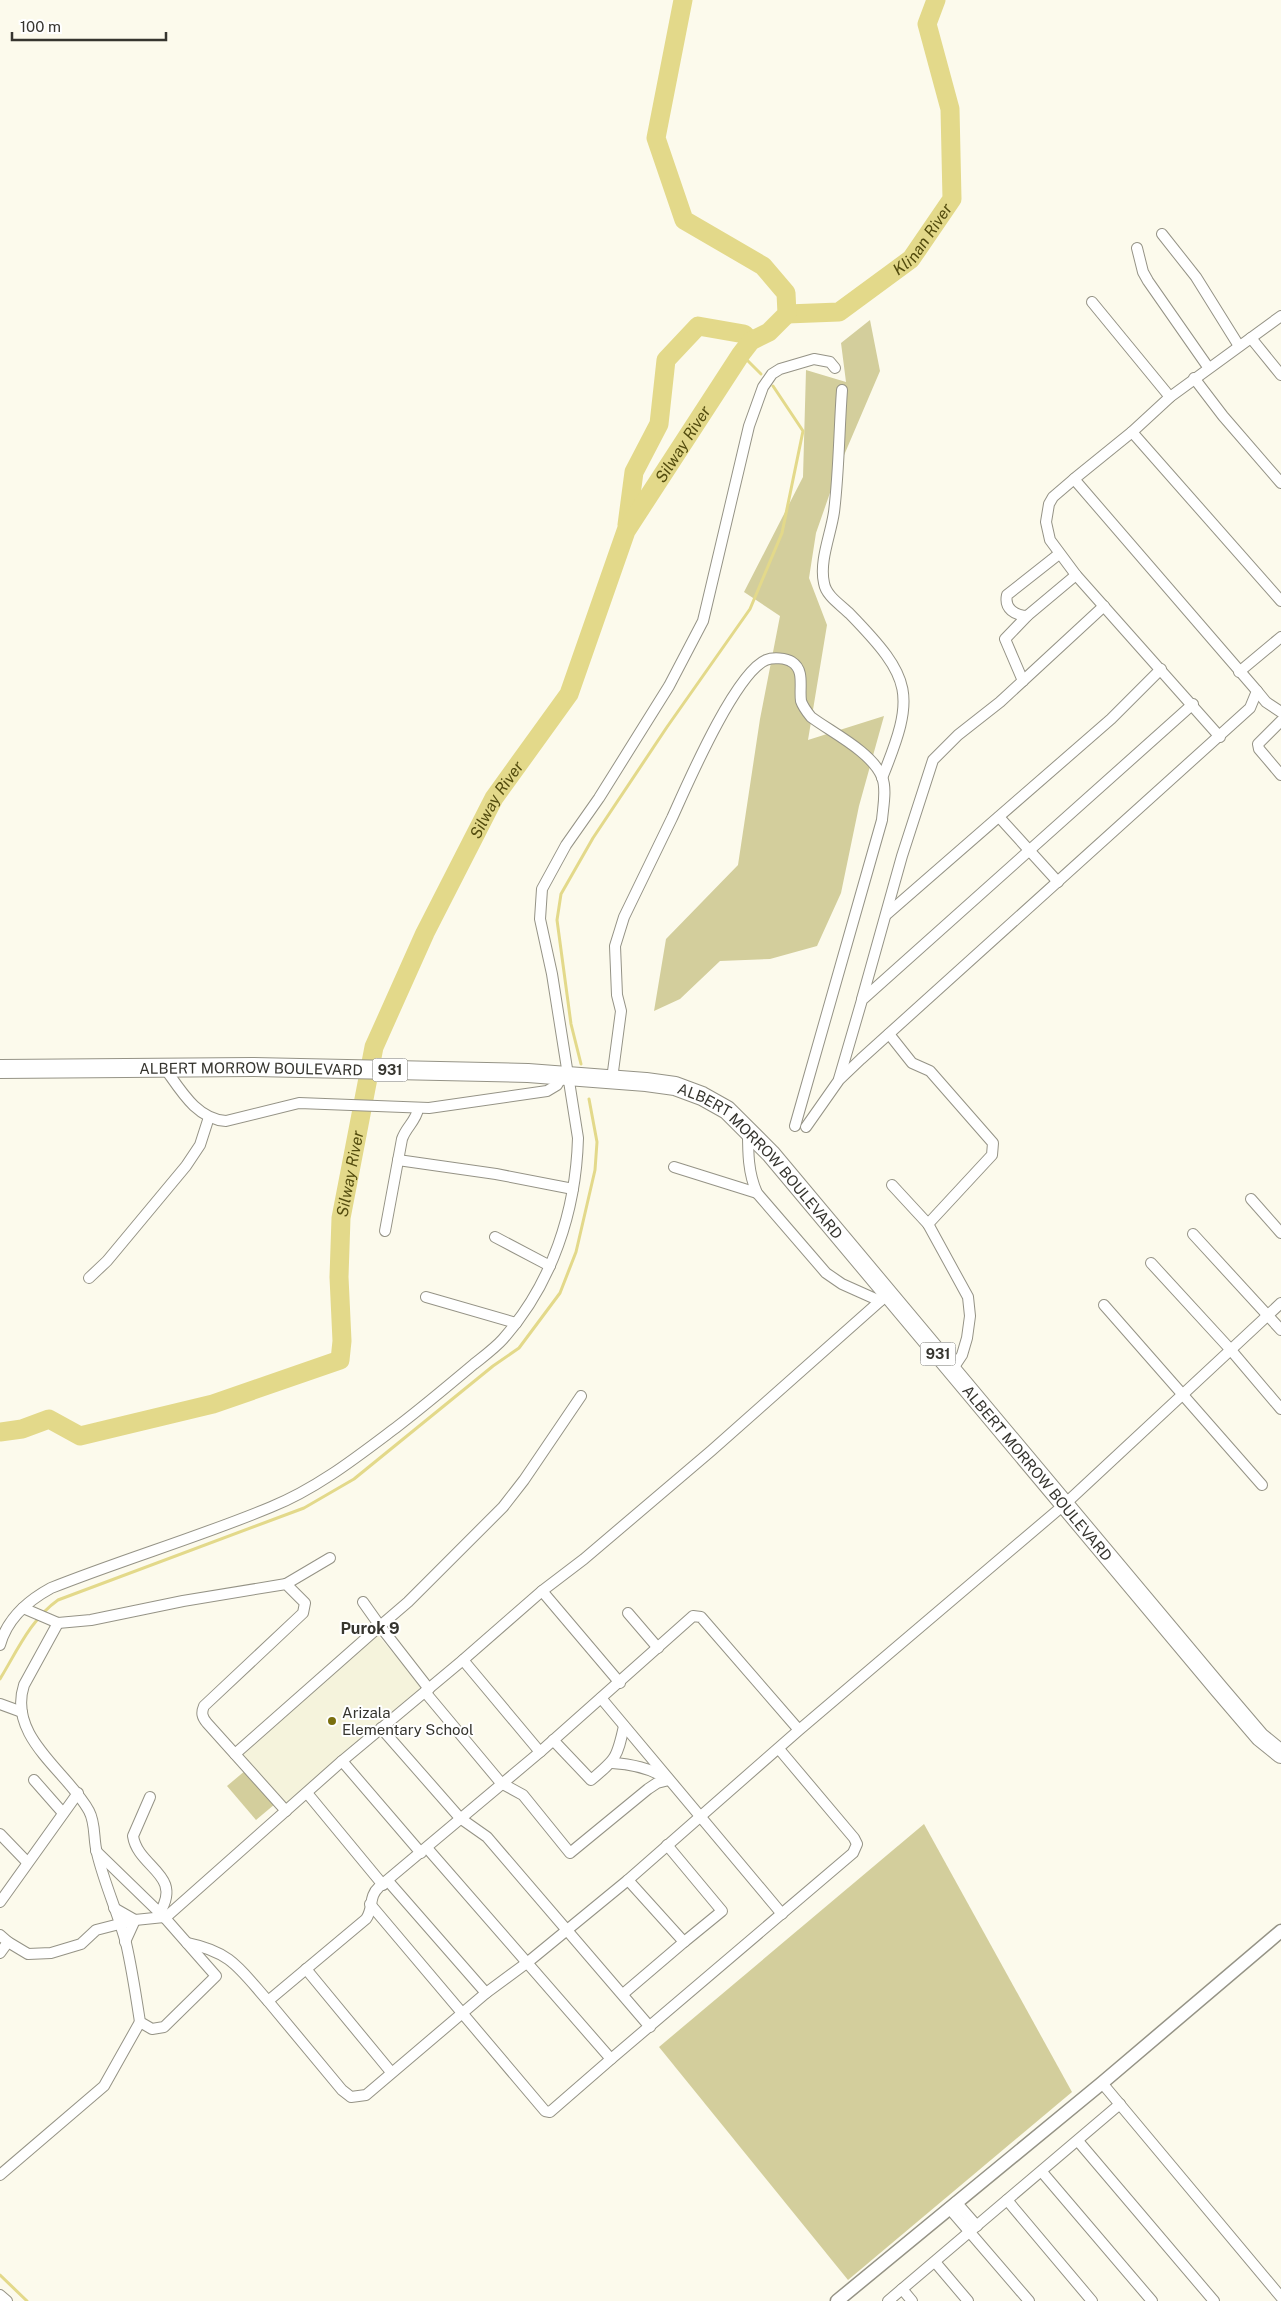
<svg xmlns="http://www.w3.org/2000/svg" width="1281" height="2301" font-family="'Public Sans',sans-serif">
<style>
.built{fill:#f5f3dc}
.green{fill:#d3ce9c}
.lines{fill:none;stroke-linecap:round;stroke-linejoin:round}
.stream{stroke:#e3d98a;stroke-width:3}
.river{stroke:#e3d98a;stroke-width:19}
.minor-casing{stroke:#959386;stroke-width:12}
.tertiary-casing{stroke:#959386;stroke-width:15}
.trunk-casing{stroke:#959386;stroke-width:20}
.minor{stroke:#fff;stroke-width:10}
.tertiary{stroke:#fff;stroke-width:12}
.trunk{stroke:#fff;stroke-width:18}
.poi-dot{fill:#7a6f0d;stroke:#fff;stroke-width:2}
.labels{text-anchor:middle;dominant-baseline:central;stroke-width:4;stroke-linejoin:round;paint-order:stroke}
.shield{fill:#fff;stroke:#72726d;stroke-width:1}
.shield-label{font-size:14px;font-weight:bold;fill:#36352f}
.street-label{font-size:15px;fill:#36352f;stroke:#fff}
.poi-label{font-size:15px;fill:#36352f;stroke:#fff;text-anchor:start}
.water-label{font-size:16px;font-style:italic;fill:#534c0e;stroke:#fff}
.neighbourhood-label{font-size:16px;font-weight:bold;fill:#36352f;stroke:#fff}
</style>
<rect width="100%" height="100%" fill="#fcfaec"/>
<!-- built -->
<polygon class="built" points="376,1633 423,1688 287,1806 242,1754"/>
<!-- green -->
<g class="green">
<polygon points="870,320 880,371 839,467 816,533 809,578 827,625 808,740 884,716 859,806 841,893 817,946 770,959 720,961 680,999 654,1011 666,939 738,865 760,719 780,616 744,592 803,477 806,370 846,382 841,343"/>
<polygon points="246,1770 275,1804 256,1820 227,1786"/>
<polygon points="924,1824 1072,2092 848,2280 659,2047"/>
</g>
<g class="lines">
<!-- stream -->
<g class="stream">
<polyline points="741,354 761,374"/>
<polyline points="581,1064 571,1024 557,920 561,894 593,838 667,727 750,609 782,533 803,431 773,386"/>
<path d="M0,1679C17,1651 31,1619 58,1600L304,1508L354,1479L493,1366L519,1348L560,1293L576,1252L595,1170L597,1142L589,1099"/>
<polyline points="0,2275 27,2301"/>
</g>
<!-- river -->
<g class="river">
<path id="s1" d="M787,314L839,312L911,259L952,199L950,109L927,24L936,0"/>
<polyline points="627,525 634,472 659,424 666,360 698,326 744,334 751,341"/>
<path id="s2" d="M0,1432L22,1429L49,1419L80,1436L213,1404L340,1360L342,1341L339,1277L341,1218L374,1047L425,933L494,798L569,694L626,531L741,354L751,341L769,332L787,314L786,293L763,266L684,220L656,138L683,0"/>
</g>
<!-- minor casing -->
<g class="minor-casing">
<g id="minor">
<polyline points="1162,234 1196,277 1239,346"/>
<polyline points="1137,248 1143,272 1148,281 1208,367"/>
<polyline points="1092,302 1170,397"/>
<polyline points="1251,338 1281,375"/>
<polyline points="1194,378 1223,416 1281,483"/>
<path d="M842,390C839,431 839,472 834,512C831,534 819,561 824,583C826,596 841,605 850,614C913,679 916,694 882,778"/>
<polyline points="1132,432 1281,601"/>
<polyline points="1074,479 1053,497 1049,504 1046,522 1050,540 1076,575 1220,737"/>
<path d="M1027,616C1015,615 1004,609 1007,595L1059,554"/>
<polyline points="1239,672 1281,637"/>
<polyline points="1023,681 1005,639 1027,616 1076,575"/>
<polyline points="1257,691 1266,702 1281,712"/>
<polyline points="1281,721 1258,744 1259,749 1281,775"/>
<polyline points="999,817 1058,882"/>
<polyline points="887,914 1111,719 1161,669"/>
<polyline points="862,999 902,856 933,760 958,735 1000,702 1104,606"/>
<polyline points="889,1034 912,1063 930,1071 993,1143 992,1155 928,1224"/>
<path d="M164,1067C180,1089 196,1119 226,1121L299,1103L429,1108L547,1091L557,1085L563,1075"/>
<path d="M612,1079L621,1011L617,995L615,946L624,917C640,884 656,851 672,818C687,785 735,673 766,660C773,657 786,658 792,662C805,670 799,688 801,701C803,707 807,712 811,717C831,732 872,752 882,777C887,789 883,807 882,820L795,1126"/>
<polyline points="839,1079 862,1000 1193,704"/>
<polyline points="806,1127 839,1080 861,1059 1250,708 1257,691 1074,479 1132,432 1170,397 1281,316"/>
<path d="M748,1131C748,1152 748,1173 757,1193L826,1273L842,1284L880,1301"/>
<polyline points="398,1160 496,1174 573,1189"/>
<polyline points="674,1167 757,1193"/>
<polyline points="892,1185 928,1224 968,1297 970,1316 967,1338 962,1355 952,1370"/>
<polyline points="1251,1199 1281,1233"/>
<path d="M385,1231L402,1139C406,1127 416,1121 418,1109"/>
<polyline points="1193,1234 1281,1330"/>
<polyline points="495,1237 550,1266"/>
<polyline points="1151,1263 1230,1349 1281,1409"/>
<polyline points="89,1278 107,1261 186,1166 200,1145 209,1117"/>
<polyline points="426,1297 516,1323"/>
<polyline points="1104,1305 1262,1485"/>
<polyline points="286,1584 330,1558"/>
<polyline points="542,1591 620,1683"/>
<path d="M23,1608L58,1623L91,1620L183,1601L286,1584L305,1603L303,1613L204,1706C201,1713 202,1717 207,1723L286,1811"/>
<polyline points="628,1613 658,1648"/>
<path d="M58,1623L24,1685C7,1737 68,1772 89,1811C96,1824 93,1839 97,1853C104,1883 118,1913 126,1943C132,1969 136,1996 140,2022L152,2029L164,2027L216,1976L165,1918"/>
<path d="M0,1645C7,1619 29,1600 51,1588C124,1559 199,1537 271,1507C318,1488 358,1456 398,1426C424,1406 449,1385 474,1364C484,1356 495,1348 503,1339C552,1284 576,1211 578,1138L552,974L540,919L542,889L566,845L599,798L669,686L703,621L749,426L763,387L772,374L780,369L814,359L830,362L835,368"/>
<polyline points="463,1660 540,1752"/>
<polyline points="429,1689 380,1626 408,1602 503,1507 524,1480 581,1396"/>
<polyline points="425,1692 501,1783 523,1795 570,1853 648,1789 657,1783 669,1780"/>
<polyline points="601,1698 782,1914"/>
<polyline points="0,1704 22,1712"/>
<polyline points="381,1728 460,1818 487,1837 650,2027"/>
<path d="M799,1730L701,1617L693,1616L540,1752L379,1887C368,1897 374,1908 366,1919L268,2001L342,2090L351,2097L366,2095L486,1993L528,1962L628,1880L799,1730L1065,1504L1281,1303"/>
<path d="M553,1740L591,1780C616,1759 617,1758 624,1726"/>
<polyline points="235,1754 380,1626 363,1602"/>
<polyline points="342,1761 421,1853"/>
<path d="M612,1763C631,1764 647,1767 664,1777"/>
<polyline points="34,1780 63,1813"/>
<polyline points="307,1793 383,1885"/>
<path d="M150,1797L133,1836C138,1868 183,1874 160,1912"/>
<polyline points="0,1834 27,1862"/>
<polyline points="667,1845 722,1911 684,1942"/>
<polyline points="427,1848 611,2059 853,1853 857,1844 854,1838 779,1749"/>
<polyline points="96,1851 165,1918 342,1761 463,1660 542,1591 584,1559 711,1451 888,1294"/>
<polyline points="388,1881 486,1993"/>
<polyline points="0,1902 78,1793"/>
<polyline points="370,1904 545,2111 550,2112 611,2059"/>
<polyline points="114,1908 135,1920 125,1942"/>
<polyline points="0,1935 8,1942 0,1953"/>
<polyline points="8,1942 28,1954 51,1953 81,1944 96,1930 135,1920 164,1917"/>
<path d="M187,1943C231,1952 239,1968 268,2001"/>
<polyline points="306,1969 391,2072"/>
<polyline points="623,1994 684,1942 628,1880"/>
<polyline points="1102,2083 1281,2297"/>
<polyline points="1078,2141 1214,2301"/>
<polyline points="1042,2172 1152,2301"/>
<polyline points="0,2175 104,2086 140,2022"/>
<polyline points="1007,2200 1092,2301"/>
<polyline points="956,2202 977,2226"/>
<polyline points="949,2208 1029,2301"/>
<polyline points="935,2262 968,2301"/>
<polyline points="902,2289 912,2301"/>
<polyline points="0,2295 7,2301"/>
<polyline points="888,2301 1120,2104"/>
</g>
</g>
<!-- tertiary casing -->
<g class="tertiary-casing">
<polyline id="tertiary" points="837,2301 1102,2083 1281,1931"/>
</g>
<!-- trunk casing -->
<g class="trunk-casing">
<g id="trunk">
<path id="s3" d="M0,1069L252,1067L528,1073L646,1082L675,1086L702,1096L727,1110L771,1154L1219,1689L1260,1737L1281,1754"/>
</g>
</g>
<!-- minor -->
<use href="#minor" class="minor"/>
<!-- tertiary -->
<use href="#tertiary" class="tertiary"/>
<!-- trunk -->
<use href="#trunk" class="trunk"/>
</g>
<!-- markers -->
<circle class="poi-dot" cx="332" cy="1721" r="5"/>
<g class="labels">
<!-- shield labels -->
<g class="shield">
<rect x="372.5" y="1058.5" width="35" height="23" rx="4"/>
<rect x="920.5" y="1342.5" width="35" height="23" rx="4"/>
</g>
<g class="shield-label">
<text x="390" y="1070">931</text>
<text x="938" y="1354">931</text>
</g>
<!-- street labels -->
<g class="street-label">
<text stroke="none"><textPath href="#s3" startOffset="251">ALBERT MORROW BOULEVARD</textPath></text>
<text stroke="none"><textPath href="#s3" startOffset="791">ALBERT MORROW BOULEVARD</textPath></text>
<text stroke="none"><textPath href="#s3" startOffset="1211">ALBERT MORROW BOULEVARD</textPath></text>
</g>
<!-- poi labels -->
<g class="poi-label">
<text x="342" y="1712">Arizala<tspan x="342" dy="17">Elementary School</tspan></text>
</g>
<!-- water labels -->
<g class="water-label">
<text stroke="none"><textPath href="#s1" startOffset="164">Klinan River</textPath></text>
<text stroke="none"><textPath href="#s2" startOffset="1355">Silway River</textPath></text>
<text stroke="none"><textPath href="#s2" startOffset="950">Silway River</textPath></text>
<text stroke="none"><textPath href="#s2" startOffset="545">Silway River</textPath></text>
</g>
<!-- neighbourhood labels -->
<g class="neighbourhood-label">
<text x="370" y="1628">Purok 9</text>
</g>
</g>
<!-- scale -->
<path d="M12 32v8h154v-8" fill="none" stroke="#36352f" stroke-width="2.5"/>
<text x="20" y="32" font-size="15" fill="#36352f" stroke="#ffffff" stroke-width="4" paint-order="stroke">100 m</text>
</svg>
